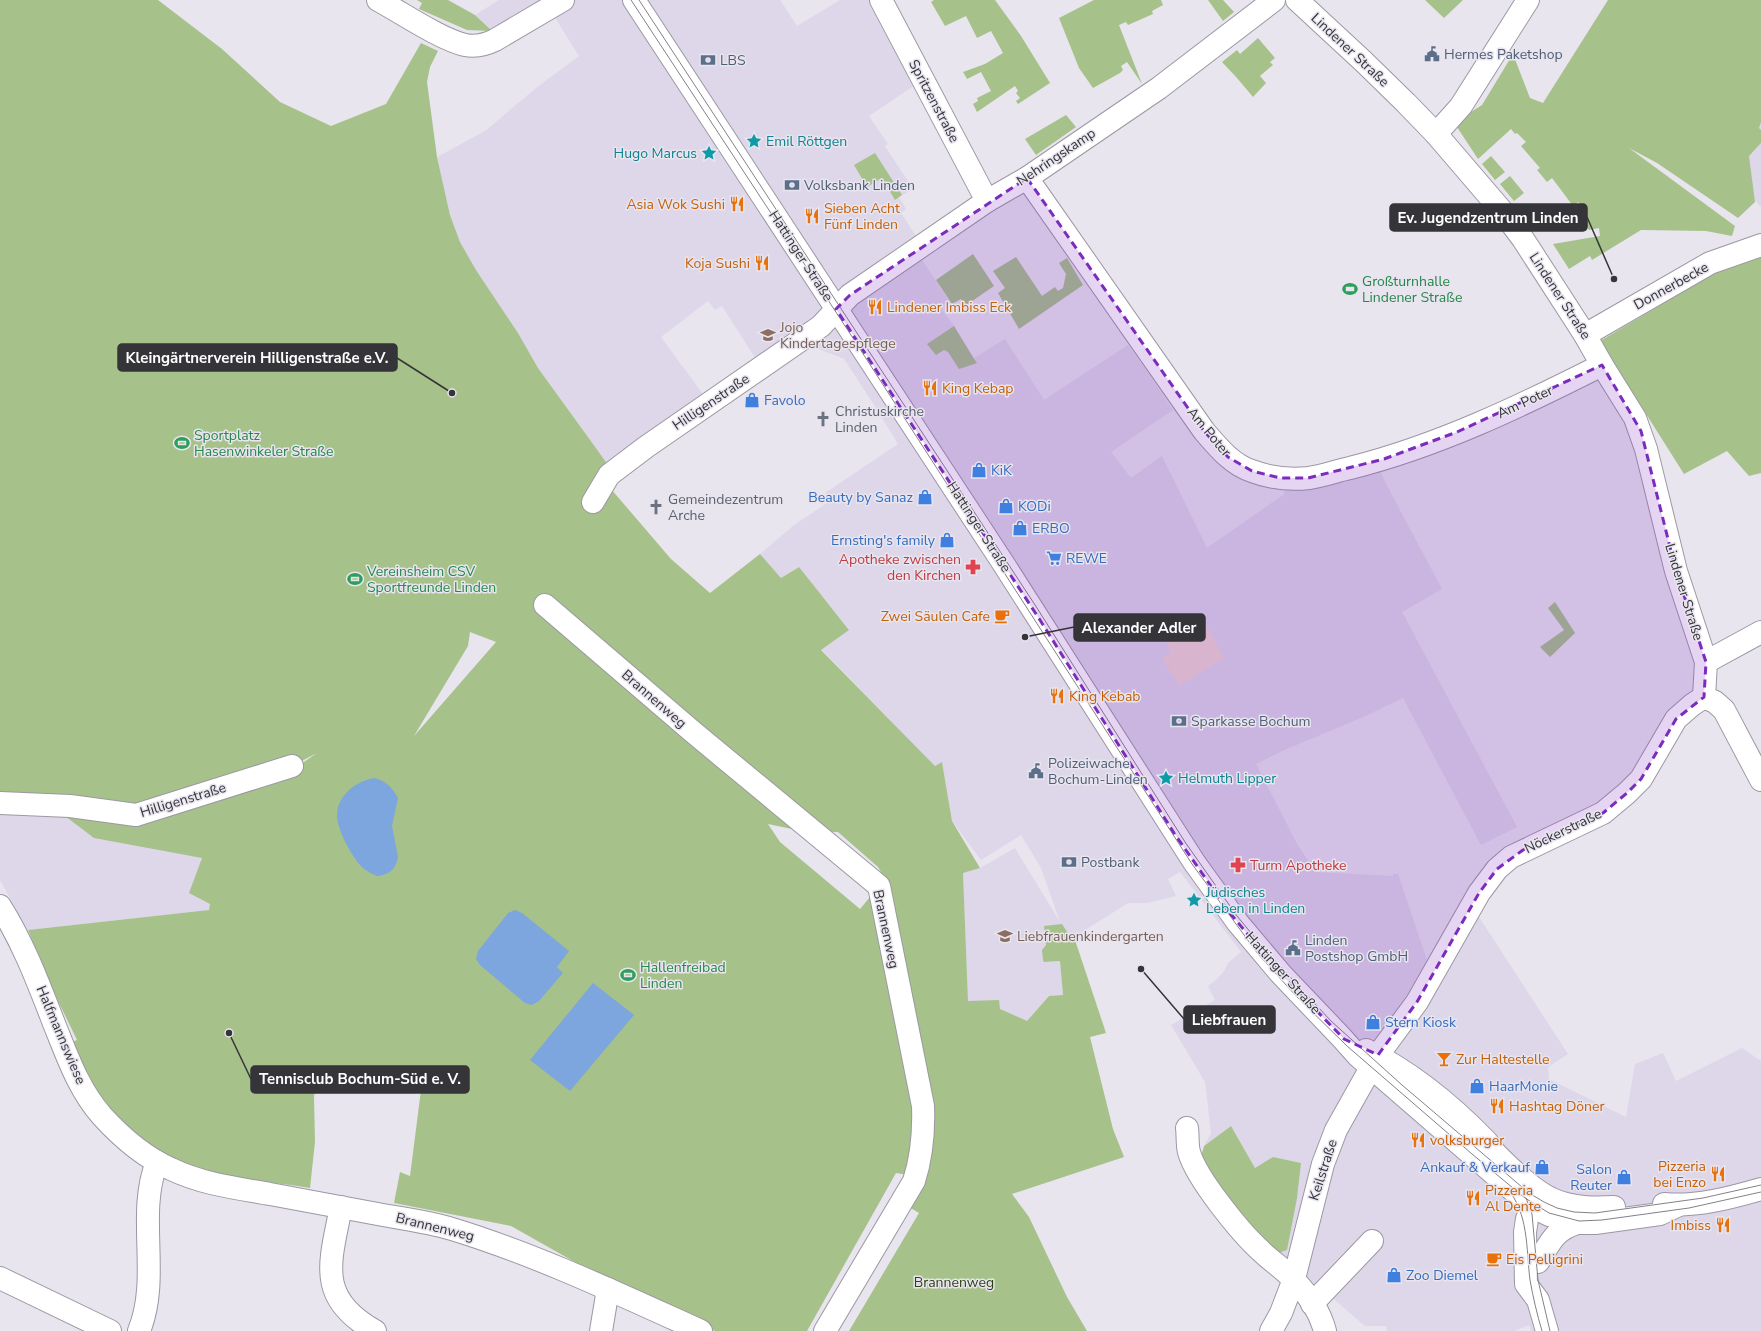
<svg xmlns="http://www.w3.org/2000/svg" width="1761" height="1331" font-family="'Nunito Sans',sans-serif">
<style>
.built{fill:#ddd7e9}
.industrial{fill:#f0d6d3}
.green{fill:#a6c28a;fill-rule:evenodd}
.water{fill:#7da5de}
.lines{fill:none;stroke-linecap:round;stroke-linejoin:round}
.minor-casing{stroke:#9b98a3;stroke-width:24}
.minor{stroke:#fff;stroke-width:22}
.tram{stroke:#838187;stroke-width:1}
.marked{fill:#7b2cbf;fill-opacity:0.2;stroke:#7b2cbf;stroke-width:3;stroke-dasharray:8 5;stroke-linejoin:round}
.labels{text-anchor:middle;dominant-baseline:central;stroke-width:3;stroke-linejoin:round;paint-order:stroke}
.street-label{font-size:14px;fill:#353438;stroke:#e8e5ef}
.service-label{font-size:14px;fill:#4e5e75;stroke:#e8e5ef;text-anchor:start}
.culture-label{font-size:14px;fill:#0d838f;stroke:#e8e5ef;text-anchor:start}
.food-label{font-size:14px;fill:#c56008;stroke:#e8e5ef;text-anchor:start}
.leisure-label{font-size:14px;fill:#27864d;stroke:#e8e5ef;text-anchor:start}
.education-label{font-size:14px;fill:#785e54;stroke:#e8e5ef;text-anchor:start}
.shop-label{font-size:14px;fill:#366cbe;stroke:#e8e5ef;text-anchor:start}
.worship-label{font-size:14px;fill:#5b616d;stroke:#e8e5ef;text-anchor:start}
.health-label{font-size:14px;fill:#be3a42;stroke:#e8e5ef;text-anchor:end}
.park-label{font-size:14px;fill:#2d4113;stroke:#e8e5ef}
.leader{fill:none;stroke:#353438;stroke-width:1.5}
.callout-dot{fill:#353438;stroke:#e8e5ef;stroke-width:1.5}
.callout{fill:#353438;stroke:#353438;stroke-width:1.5}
.callout-label{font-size:15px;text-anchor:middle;font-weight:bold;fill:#fff}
</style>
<rect width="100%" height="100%" fill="#e8e5ef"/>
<!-- built -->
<g class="built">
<polygon points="499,0 542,0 492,31 475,15"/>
<polygon points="544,0 780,0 797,26 840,0 874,0 918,83 869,116 888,144 885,146 913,189 899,197 906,209 901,213 918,239 911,243 949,301 940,307 954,326 974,358 1005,339 1044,400 1128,345 1144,367 1173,410 1111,452 1131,478 1162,456 1207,548 1283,495 1287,487 1379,467 1385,482 1442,589 1402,612 1517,827 1481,845 1403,698 1361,718 1282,751 1256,764 1297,844 1316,872 1393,876 1393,874 1398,874 1427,960 1397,1012 1474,915 1479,917 1568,1054 1548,1067 1549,1079 1626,1117 1635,1064 1663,1053 1676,1081 1742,1048 1761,1061 1761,1331 1531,1331 1529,1325 1514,1331 1387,1331 1386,1326 1365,1326 1329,1295 1273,1251 1301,1163 1273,1157 1255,1168 1231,1126 1204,1146 1211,1133 1205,1082 1171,1025 1215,1000 1208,986 1216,980 1224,971 1228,963 1241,952 1180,872 1168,879 1176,896 1147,903 1128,903 1071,939 1046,945 1044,962 1060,961 1063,995 1049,996 1027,1022 999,1009 999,1000 968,1002 963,873 980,868 1015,848 1060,922 1041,868 1021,835 981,860 952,821 942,762 935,766 821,649 849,629 798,567 781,578 760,554 794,525 830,501 825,493 898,444 874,405 844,359 811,346 766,375 722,306 715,310 708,301 661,337 705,397 608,464 601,456 538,368 518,333 476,270 460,242 450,215 437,157 485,131 536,88 579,56"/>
<polygon points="1761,85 1761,207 1730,172"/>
<polygon points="280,787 238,907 28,930 0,880 0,809"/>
</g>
<!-- industrial -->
<polygon class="industrial" points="1201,615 1224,658 1179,686 1162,658 1171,652 1164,639"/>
<!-- green -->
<g class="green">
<path d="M0,0H158L222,49L280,102L331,126L386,104L421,43L438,51L430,67L427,82L437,157L450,215L460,242L476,270L518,333L538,368L611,469V489L671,559L710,593L760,554L781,578L799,567L849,630L821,650L935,766L942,762L952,821L980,868L963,873L968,1001L999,1000L1000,1009L1027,1021L1049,996L1063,995L1060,961L1044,962L1043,960L1042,950L1046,945L1044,926L1062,924L1071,938L1074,937L1106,1033L1090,1037L1113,1129L1124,1157L1012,1194L1029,1217L1067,1297L1087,1331H849L919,1213L909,1207L921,1177L896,1173L807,1331H715L612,1283L511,1226L394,1203L400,1172L410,1176L421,1090L409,1092L318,1076L314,1096L315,1142L310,1188C280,1183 249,1181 220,1174C167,1163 121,1132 93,1086C84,1072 79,1056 72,1042L77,1040L58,1001L28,930L209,910L210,904L189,893L202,858L94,838L61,813L0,797ZM470,632L496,642L414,736L468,646ZM317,753L285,775H275ZM768,824L806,832H838L878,867L885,879L860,909L780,842Z"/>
<polygon points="417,0 448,0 475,15 492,31 467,30 419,9 422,3"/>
<polygon points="934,0 995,0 1021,36 1050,83 1018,104 1016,101 1020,98 1016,93 1018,91 1015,86 977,112 973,104 978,101 977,98 991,91 981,72 967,79 963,72 985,64 1003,53 991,31 977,38 966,16 945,26 931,2"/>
<polygon points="1094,0 1161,0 1163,5 1152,11 1153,14 1128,25 1126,22 1119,25 1142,84 1127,62 1121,66 1123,70 1120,73 1093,88 1079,68 1059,18"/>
<polygon points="1208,0 1223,0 1234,12 1223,21"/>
<polygon points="1425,0 1463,0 1444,18"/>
<polygon points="1608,0 1761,0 1761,122 1759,128 1761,130 1761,143 1749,156 1755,202 1738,218 1657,163 1629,148 1735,226 1732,236 1706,231 1641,230 1592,260 1590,256 1569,269 1553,244 1600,236 1599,228 1589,230 1579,213 1584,208 1578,202 1573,206 1552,178 1547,182 1537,170 1540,168 1521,146 1526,142 1517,133 1515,134 1511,129 1478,159 1455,124 1460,119 1482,105 1513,54 1530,98 1543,103"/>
<polygon points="1258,38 1275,58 1270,62 1273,65 1260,76 1266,83 1253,97 1237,78 1222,62 1237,50 1240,54"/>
<polygon points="1066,115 1076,127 1036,155 1025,139"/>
<polygon points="875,153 902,195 895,200 882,178 867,187 854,165"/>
<polygon points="1491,156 1505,172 1495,180 1482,164"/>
<polygon points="1510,176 1524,193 1514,201 1500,184"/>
<polygon points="973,254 994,286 965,306 961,299 952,304 936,280"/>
<polygon points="1761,256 1761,473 1749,476 1727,451 1684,474 1600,341 1715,273"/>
<polygon points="1016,257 1042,296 1055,287 1058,291 1063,288 1066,274 1059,263 1067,258 1083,285 1019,329 998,293 1005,288 993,271"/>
<polygon points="954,326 974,359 977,363 959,369 948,352 944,350 936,355 927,344"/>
<polygon points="1555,602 1575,633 1550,657 1540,647 1564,630 1548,608"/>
<polygon points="1231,1126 1255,1168 1273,1157 1301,1163 1297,1198 1287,1250 1281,1252 1273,1251 1228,1205 1201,1157 1204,1146"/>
</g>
<!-- water -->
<g class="water">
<path d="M374,778C386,781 392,787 398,798L392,826L398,857C396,869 389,875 377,876C372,874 366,871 362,867C352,857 338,831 337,817C336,796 356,781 374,778Z"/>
<polygon points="515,910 522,913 569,951 557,967 563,973 539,1001 532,1005 525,1003 480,965 476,959 478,951 508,913"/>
<polygon points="593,983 634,1015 570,1091 530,1060"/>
</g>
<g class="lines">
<!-- minor casing -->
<g class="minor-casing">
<g id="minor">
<path d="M378,0C402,13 440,39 465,45C476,47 485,45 495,40L563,0"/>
<polyline points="634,0 1003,563 1194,862 1238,923 1281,974 1341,1037 1358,1056 1531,1206 1549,1215 1577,1223 1595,1223 1660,1214 1679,1205"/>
<polyline points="881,0 987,201"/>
<polyline points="1297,0 1364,62 1406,103 1436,134 1502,211 1523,239 1585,335 1602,365 1635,418 1646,449 1676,571 1706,662 1704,697"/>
<polyline points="1436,134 1461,106 1528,0"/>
<path d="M1027,178L1204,431C1217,446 1232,465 1252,471C1270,478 1290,480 1309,478C1323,476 1336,471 1350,468C1438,446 1521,406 1602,365"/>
<polyline points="1585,335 1710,263 1761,245"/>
<polyline points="593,502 609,475 646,447 821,326 850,295 987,201 1027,178 1159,88 1274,0"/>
<path d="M545,605L693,732L879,886L923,1106C924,1132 922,1156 914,1181L825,1331"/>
<polyline points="1706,662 1761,632"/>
<polyline points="1704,697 1715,702 1724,710 1761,780"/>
<polyline points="0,803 70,806 136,815 292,766"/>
<path d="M0,906C24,944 39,985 55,1026C68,1058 79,1090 102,1116C122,1138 144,1157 171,1169C202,1184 236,1188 270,1194C307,1201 345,1208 383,1215C406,1219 429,1222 452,1229C537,1255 619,1294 701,1331"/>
<path d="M1366,1050C1409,1071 1452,1106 1486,1141C1490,1145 1493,1151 1497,1155C1512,1170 1535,1192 1554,1200C1573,1208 1594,1208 1614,1207"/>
<path d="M1187,1128C1188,1135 1187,1145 1189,1152C1196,1178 1241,1233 1261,1251C1271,1261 1284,1269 1293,1279C1307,1293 1320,1312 1325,1331"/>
<polyline points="1536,1193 1527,1219 1525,1232 1526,1284 1538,1300 1547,1331"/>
<path d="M1664,1204C1696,1207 1730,1198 1761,1189"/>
<path d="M341,1207C330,1263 316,1298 375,1331"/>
<path d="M1538,1262C1551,1242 1553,1231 1577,1223"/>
<polyline points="0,1278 110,1331"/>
<polyline points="1312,1304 1372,1241"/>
<path d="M139,1331C161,1277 136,1215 157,1162"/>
<polyline points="601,1331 608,1289"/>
<polyline points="1271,1331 1281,1313 1294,1279 1323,1164 1336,1130 1378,1055 1417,1002 1479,893 1497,869 1511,857 1603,813 1627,793 1641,779 1676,719 1692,705 1704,697"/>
</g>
</g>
<!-- minor -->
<use href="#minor" class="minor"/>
<!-- tram -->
<g class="tram">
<polyline points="631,0 849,332 1192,864 1258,954 1297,997 1347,1046 1472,1154 1525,1198 1549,1213 1579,1221 1602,1220 1689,1208 1761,1192"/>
<polyline points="639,0 1037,608 1185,842 1237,916 1266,951 1331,1021 1402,1085 1529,1193 1544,1202 1557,1208 1574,1212 1595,1213 1703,1198 1761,1185"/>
<path d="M1507,1188C1529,1214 1526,1248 1530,1280C1533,1297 1537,1314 1542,1331"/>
<polyline points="1526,1198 1532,1214 1538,1280 1550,1331"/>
</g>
</g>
<!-- marked area -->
<path class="marked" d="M1027,178L1204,431L1228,457L1252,471L1280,478H1308L1384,459L1457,432L1602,365L1641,431L1676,571L1706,662L1704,697L1676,719L1641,779L1627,793L1603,813L1523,850L1497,869L1479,893L1417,1002L1378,1055L1344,1039L1281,974L1229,912L1174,833L1040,620L836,309L850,295Z"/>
<!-- icons -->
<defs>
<g id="civic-bare" transform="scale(1.2)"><path d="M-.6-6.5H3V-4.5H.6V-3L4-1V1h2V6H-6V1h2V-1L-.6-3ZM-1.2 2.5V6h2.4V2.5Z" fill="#5c6f8a" stroke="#e8e5ef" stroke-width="2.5" paint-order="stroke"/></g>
<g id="bank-bare" transform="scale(1.2)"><path d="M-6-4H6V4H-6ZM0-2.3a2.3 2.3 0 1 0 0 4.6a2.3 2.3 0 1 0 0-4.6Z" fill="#5c6f8a" stroke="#e8e5ef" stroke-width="2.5" paint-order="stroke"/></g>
<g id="sight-bare" transform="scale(1.2)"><path d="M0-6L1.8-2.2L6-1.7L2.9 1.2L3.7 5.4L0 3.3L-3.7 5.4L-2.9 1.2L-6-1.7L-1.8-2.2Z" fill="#0f9aa8" stroke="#e8e5ef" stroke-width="2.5" paint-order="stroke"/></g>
<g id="restaurant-bare" transform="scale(1.2)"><path d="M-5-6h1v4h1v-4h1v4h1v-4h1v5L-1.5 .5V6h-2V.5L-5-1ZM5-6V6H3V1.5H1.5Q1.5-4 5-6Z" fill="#e8710a" stroke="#e8e5ef" stroke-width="2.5" paint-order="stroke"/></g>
<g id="stadium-bare" transform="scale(1.2)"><path d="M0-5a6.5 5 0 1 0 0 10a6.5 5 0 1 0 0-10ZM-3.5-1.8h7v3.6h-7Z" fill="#2e9e5b" stroke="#e8e5ef" stroke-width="2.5" paint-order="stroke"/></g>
<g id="school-bare" transform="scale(1.2)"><path d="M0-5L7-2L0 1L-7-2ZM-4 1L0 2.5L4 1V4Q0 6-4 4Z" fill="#8d6e63" stroke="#e8e5ef" stroke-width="2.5" paint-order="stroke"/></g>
<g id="shop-bare" transform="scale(1.2)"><path d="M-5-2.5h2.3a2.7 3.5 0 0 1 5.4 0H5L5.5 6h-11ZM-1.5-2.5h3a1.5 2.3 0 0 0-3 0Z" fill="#3f7fe0" stroke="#e8e5ef" stroke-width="2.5" paint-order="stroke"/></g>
<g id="church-bare" transform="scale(1.2)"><path d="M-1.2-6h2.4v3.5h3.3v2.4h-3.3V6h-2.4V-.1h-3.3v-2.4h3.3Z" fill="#6b7280" stroke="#e8e5ef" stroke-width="2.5" paint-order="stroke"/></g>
<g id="supermarket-bare" transform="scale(1.2)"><path d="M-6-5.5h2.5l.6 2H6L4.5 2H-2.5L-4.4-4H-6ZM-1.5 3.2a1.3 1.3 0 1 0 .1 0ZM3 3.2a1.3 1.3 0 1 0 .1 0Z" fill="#3f7fe0" stroke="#e8e5ef" stroke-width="2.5" paint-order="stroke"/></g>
<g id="pharmacy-bare" transform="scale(1.2)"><path d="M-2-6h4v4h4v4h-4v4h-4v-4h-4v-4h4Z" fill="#e0444e" stroke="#e8e5ef" stroke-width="2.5" paint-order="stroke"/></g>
<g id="cafe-bare" transform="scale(1.2)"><path d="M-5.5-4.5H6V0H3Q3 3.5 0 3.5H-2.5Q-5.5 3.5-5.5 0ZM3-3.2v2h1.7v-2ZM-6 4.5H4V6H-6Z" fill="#e8710a" stroke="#e8e5ef" stroke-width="2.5" paint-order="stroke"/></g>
<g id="bar-bare" transform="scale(1.2)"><path d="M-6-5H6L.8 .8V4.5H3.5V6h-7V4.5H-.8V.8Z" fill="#e8710a" stroke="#e8e5ef" stroke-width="2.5" paint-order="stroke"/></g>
</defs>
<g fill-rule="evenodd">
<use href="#civic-bare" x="1432" y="54"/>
<use href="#bank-bare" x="708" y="60"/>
<use href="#sight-bare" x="754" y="141"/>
<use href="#sight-bare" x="709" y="153"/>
<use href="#bank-bare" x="792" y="185"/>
<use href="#restaurant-bare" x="737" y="204"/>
<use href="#restaurant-bare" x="812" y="216"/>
<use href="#restaurant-bare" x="762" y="263"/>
<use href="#stadium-bare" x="1350" y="289"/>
<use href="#restaurant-bare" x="875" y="307"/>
<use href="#school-bare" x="768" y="335"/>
<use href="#restaurant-bare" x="930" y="388"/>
<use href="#shop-bare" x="752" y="400"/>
<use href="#church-bare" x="823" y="419"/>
<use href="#stadium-bare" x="182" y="443"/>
<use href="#shop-bare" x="979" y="470"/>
<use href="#shop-bare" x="925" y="497"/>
<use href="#shop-bare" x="1006" y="506"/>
<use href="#church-bare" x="656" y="507"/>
<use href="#shop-bare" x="1020" y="528"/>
<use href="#shop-bare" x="947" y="540"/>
<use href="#supermarket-bare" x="1054" y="558"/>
<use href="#pharmacy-bare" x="973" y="567"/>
<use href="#stadium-bare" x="355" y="579"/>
<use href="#cafe-bare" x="1002" y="616"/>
<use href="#restaurant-bare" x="1057" y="696"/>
<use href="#bank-bare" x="1179" y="721"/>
<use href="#civic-bare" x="1036" y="771"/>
<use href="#sight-bare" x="1166" y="778"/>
<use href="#bank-bare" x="1069" y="862"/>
<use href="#pharmacy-bare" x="1238" y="865"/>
<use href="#sight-bare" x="1194" y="900"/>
<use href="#school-bare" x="1005" y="936"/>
<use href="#civic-bare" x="1293" y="948"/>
<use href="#stadium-bare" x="628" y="975"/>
<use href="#shop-bare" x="1373" y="1022"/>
<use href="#bar-bare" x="1444" y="1059"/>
<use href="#shop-bare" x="1477" y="1086"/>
<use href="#restaurant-bare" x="1497" y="1106"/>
<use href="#restaurant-bare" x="1418" y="1140"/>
<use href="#shop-bare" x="1542" y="1167"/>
<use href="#restaurant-bare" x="1718" y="1174"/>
<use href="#shop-bare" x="1624" y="1177"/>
<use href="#restaurant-bare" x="1473" y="1198"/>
<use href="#restaurant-bare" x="1723" y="1225"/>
<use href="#cafe-bare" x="1494" y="1259"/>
<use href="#shop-bare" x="1394" y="1275"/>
</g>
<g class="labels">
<!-- street labels -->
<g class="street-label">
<text transform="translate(1350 50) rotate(43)">Lindener Straße</text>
<text transform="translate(934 101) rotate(62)">Spritzenstraße</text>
<text transform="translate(1056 157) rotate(-34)">Nehringskamp</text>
<text transform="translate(801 256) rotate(57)">Hattinger Straße</text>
<text transform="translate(1671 286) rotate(-29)">Donnerbecke</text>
<text transform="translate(1560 296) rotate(57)">Lindener Straße</text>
<text transform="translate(711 402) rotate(-34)">Hilligenstraße</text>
<text transform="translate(1525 402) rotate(-25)">Am Poter</text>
<text transform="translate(1209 432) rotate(50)">Am Poter</text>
<text transform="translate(979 527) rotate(57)">Hattinger Straße</text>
<text transform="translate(1684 592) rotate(73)">Lindener Straße</text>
<text transform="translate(654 699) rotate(41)">Brannenweg</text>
<text transform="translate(183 800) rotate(-17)">Hilligenstraße</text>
<text transform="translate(1563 831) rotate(-26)">Nöckerstraße</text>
<text transform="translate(886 929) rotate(78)">Brannenweg</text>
<text transform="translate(1283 973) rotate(48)">Hattinger Straße</text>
<text transform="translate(61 1035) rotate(67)">Halfmannswiese</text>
<text transform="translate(1323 1170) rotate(-72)">Keilstraße</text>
<text transform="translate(435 1227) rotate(14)">Brannenweg</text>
</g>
<!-- service labels -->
<g class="service-label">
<text x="1444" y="54">Hermes Paketshop</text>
<text x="720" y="60">LBS</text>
<text x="804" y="185">Volksbank Linden</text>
<text x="1191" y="721">Sparkasse Bochum</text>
<text x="1048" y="763">Polizeiwache<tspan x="1048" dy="16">Bochum-Linden</tspan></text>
<text x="1081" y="862">Postbank</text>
<text x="1305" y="940">Linden<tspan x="1305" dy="16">Postshop GmbH</tspan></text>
</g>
<!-- culture labels -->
<g class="culture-label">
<text x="766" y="141">Emil Röttgen</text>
<text x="697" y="153" text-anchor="end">Hugo Marcus</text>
<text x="1178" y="778">Helmuth Lipper</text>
<text x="1206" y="892">Jüdisches<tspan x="1206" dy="16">Leben in Linden</tspan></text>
</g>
<!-- food labels -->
<g class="food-label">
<text x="725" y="204" text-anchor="end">Asia Wok Sushi</text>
<text x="824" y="208">Sieben Acht<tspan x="824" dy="16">Fünf Linden</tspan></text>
<text x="750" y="263" text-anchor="end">Koja Sushi</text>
<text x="887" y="307">Lindener Imbiss Eck</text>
<text x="942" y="388">King Kebap</text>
<text x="990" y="616" text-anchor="end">Zwei Säulen Cafe</text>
<text x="1069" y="696">King Kebab</text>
<text x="1456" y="1059">Zur Haltestelle</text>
<text x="1509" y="1106">Hashtag Döner</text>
<text x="1430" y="1140">volksburger</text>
<text x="1706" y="1166" text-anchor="end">Pizzeria<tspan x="1706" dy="16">bei Enzo</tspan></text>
<text x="1485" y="1190">Pizzeria<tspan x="1485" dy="16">Al Dente</tspan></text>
<text x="1711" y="1225" text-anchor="end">Imbiss</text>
<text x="1506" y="1259">Eis Pelligrini</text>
</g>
<!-- leisure labels -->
<g class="leisure-label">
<text x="1362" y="281">Großturnhalle<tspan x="1362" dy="16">Lindener Straße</tspan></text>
<text x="194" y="435">Sportplatz<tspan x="194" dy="16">Hasenwinkeler Straße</tspan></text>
<text x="367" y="571">Vereinsheim CSV<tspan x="367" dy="16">Sportfreunde Linden</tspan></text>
<text x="640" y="967">Hallenfreibad<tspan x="640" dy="16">Linden</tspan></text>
</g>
<!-- education labels -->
<g class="education-label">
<text x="780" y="327">Jojo<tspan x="780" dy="16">Kindertagespflege</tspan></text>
<text x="1017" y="936">Liebfrauenkindergarten</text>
</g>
<!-- shop labels -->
<g class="shop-label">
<text x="764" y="400">Favolo</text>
<text x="991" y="470">KiK</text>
<text x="913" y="497" text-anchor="end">Beauty by Sanaz</text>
<text x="1018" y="506">KODi</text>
<text x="1032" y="528">ERBO</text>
<text x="935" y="540" text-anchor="end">Ernsting's family</text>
<text x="1066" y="558">REWE</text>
<text x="1385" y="1022">Stern Kiosk</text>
<text x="1489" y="1086">HaarMonie</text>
<text x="1530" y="1167" text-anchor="end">Ankauf &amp; Verkauf</text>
<text x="1612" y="1169" text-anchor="end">Salon<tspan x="1612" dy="16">Reuter</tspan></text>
<text x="1406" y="1275">Zoo Diemel</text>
</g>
<!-- worship labels -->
<g class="worship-label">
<text x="835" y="411">Christuskirche<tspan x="835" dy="16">Linden</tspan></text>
<text x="668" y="499">Gemeindezentrum<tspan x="668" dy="16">Arche</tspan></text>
</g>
<!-- health labels -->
<g class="health-label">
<text x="961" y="559">Apotheke zwischen<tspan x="961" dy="16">den Kirchen</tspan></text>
<text x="1250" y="865" text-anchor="start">Turm Apotheke</text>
</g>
<!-- park labels -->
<g class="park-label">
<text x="954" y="1282">Brannenweg</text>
</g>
</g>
<!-- callouts -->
<path class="leader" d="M1614 279L1587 217M452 393L397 358M1025 637L1074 627M1141 969L1184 1019M229 1033L251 1079"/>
<g class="callout-dot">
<circle cx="1614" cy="279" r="4"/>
<circle cx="452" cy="393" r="4"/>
<circle cx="1025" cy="637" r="4"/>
<circle cx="1141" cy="969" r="4"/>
<circle cx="229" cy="1033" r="4"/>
</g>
<g class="callout">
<rect x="1390" y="204" width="197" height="27" rx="4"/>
<rect x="118" y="344" width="279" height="27" rx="4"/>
<rect x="1074" y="614" width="131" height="27" rx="4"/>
<rect x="1184" y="1006" width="91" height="27" rx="4"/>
<rect x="251" y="1066" width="218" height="27" rx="4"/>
</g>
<g class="callout-label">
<text x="1488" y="223">Ev. Jugendzentrum Linden</text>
<text x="257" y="363">Kleingärtnerverein Hilligenstraße e.V.</text>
<text x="1139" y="633">Alexander Adler</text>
<text x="1229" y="1025">Liebfrauen</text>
<text x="360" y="1084">Tennisclub Bochum-Süd e. V.</text>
</g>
</svg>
